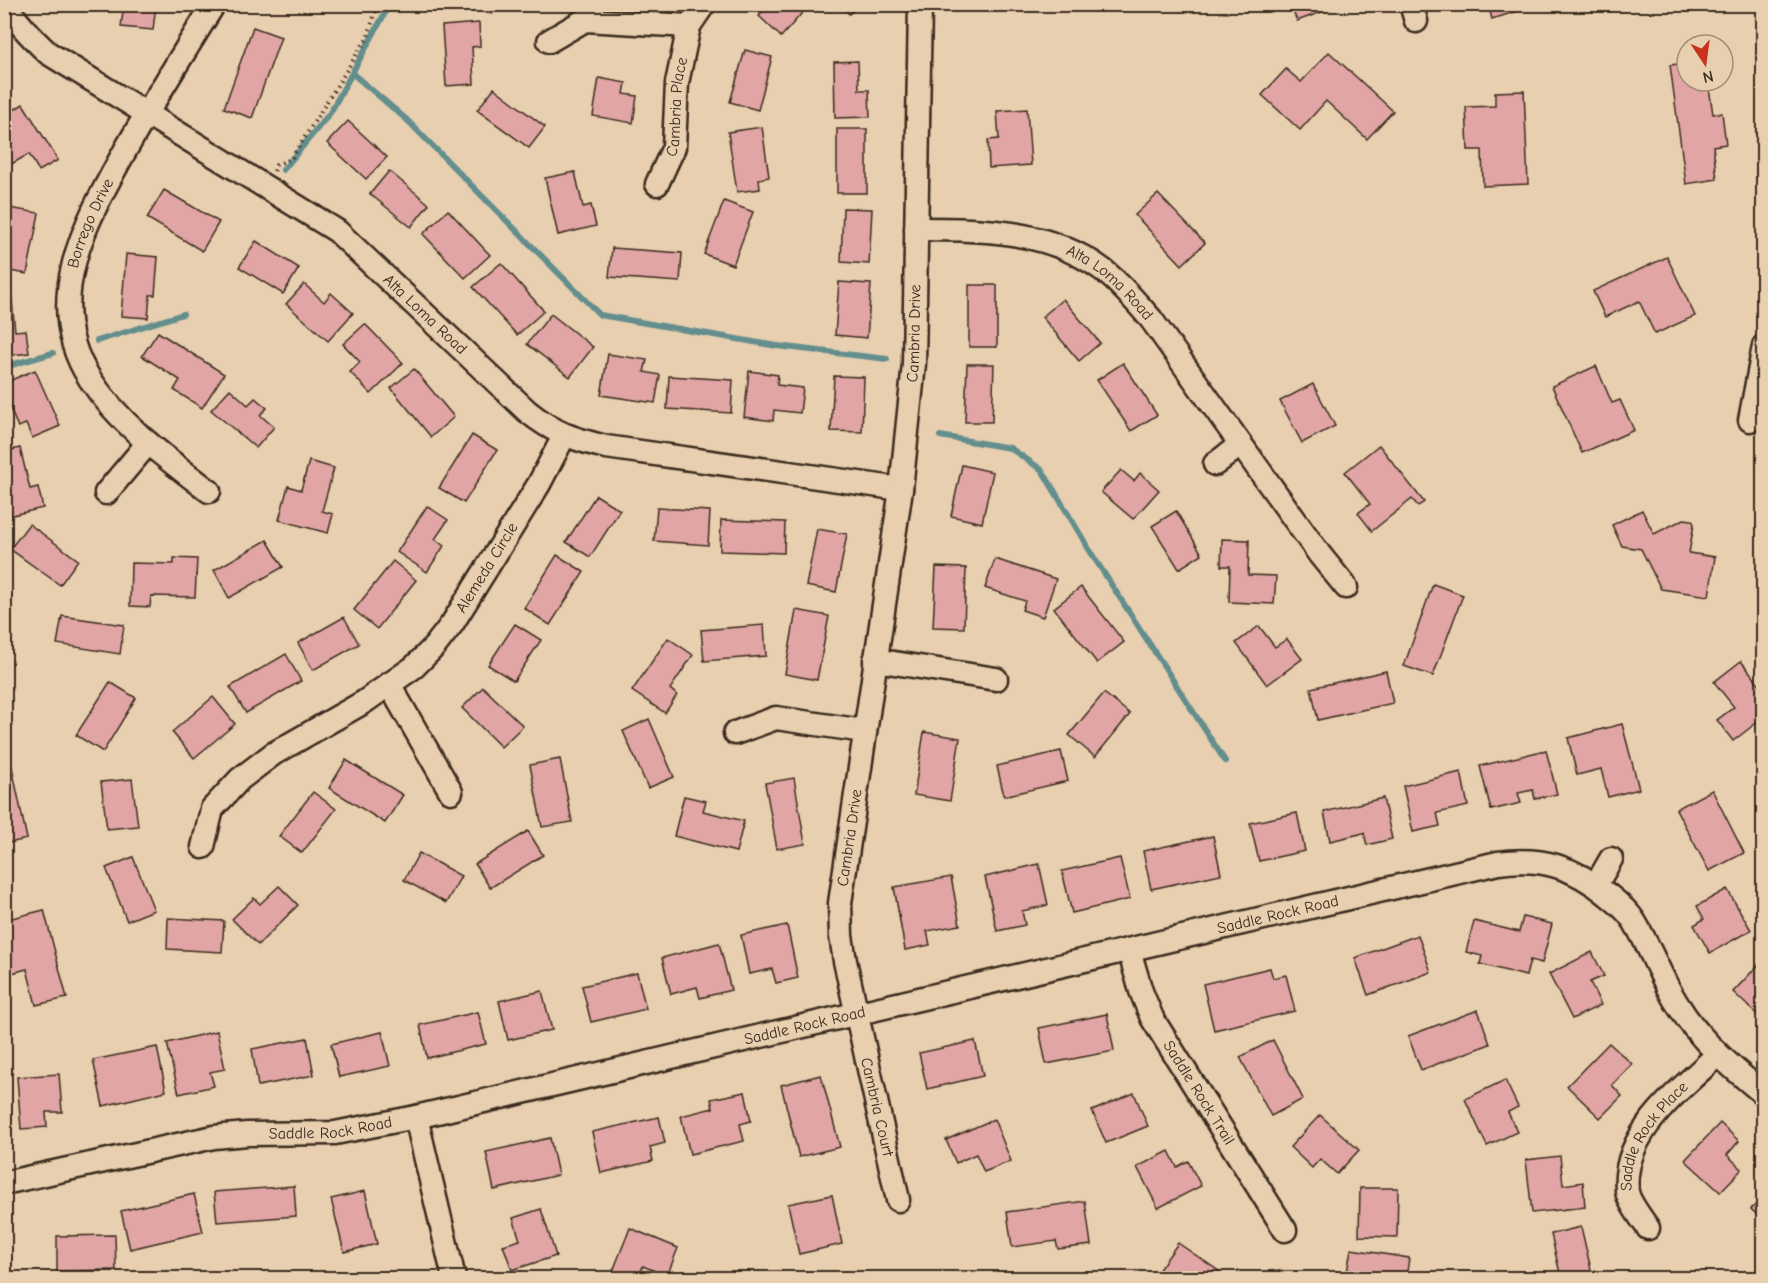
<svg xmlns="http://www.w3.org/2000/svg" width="1768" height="1283" font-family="'Comic Neue',sans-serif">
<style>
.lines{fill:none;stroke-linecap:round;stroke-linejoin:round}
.stream{stroke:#648e8e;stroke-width:6}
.building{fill:#e0a5a4;stroke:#3b2a1e;stroke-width:1.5}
.minor-casing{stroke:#3b2a1e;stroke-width:27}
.path{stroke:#3b2a1e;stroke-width:4;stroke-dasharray:1.5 4.5;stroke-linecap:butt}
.minor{stroke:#e7cfaf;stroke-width:22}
.labels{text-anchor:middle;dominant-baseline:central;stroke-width:4.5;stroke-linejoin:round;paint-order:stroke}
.street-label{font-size:16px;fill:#3b2a1e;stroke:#e7cfaf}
</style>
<rect width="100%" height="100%" fill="#e7cfaf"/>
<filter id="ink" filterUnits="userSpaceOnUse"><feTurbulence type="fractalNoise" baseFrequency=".0167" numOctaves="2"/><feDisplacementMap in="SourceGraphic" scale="12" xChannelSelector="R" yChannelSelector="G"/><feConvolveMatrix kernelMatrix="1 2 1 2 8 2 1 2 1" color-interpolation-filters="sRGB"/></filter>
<g filter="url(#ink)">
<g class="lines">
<!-- stream -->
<g class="stream">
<polyline points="353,74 407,120 600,315 777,346 887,359"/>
<polyline points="283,170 330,113 385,13 387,4"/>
<polyline points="97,341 183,314"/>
<polyline points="4,367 53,353"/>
<polyline points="940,436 1010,448 1042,470 1093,556 1225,761"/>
</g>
</g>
<!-- building -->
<g class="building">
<polygon points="124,4 156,4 153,30 121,27"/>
<polygon points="456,4 495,4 492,14"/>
<polygon points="769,4 810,4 781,37 759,16"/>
<polygon points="841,4 862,4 849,14"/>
<polygon points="1290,4 1341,4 1341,5 1297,21"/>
<polygon points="1488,4 1541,4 1492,19"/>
<polygon points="479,23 480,46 472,47 474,84 446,86 442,26"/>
<polygon points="253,27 281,37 252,118 224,108"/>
<polygon points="745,50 772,57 758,110 730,102"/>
<polygon points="1329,52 1393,111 1367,139 1326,101 1300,130 1262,95 1286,69 1301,82"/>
<polygon points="858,61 859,90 869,90 870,117 835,118 834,62"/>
<polygon points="1687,63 1687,81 1708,81 1713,114 1722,113 1726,144 1713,146 1717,179 1686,184 1670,65"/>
<polygon points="599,78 626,83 624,94 637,96 633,123 593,116"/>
<polygon points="494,88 545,127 529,148 477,110"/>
<polygon points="1524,91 1528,184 1483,186 1482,150 1468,150 1466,107 1495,106 1495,92"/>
<polygon points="23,104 58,160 39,171 29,154 8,166 4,161 4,147 7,146 4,141 4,116"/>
<polygon points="1027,109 1031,165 989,168 988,140 999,139 997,111"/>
<polygon points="348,121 387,157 366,179 327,143"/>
<polygon points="762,127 769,177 759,179 760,189 737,192 728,132"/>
<rect x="837" y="129" width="30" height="64"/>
<polygon points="389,171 429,204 411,227 370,194"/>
<polygon points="575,172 583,207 591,205 596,226 558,235 545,178"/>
<polygon points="164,190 219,222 202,251 147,218"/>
<polygon points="1158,194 1205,243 1182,265 1135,215"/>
<polygon points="724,201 753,212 733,265 704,254"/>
<polygon points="9,208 39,213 27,274 4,270 4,230"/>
<polygon points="843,208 872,209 869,264 841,262"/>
<polygon points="448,210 490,255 465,278 423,234"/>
<polygon points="256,241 299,268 283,294 239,267"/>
<polygon points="612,248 682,253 680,282 609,277"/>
<polygon points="126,254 158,257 155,295 150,295 148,318 121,316"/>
<polygon points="1667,257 1695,316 1655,334 1639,301 1605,317 1593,291"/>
<polygon points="501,263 544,311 517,335 473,287"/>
<polygon points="839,282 871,284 867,338 835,335"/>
<polygon points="304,284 324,302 331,293 353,313 328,341 286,304"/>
<rect x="969" y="285" width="28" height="62"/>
<polygon points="4,291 11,291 15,331 26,330 29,353 4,356"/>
<polygon points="1063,299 1100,343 1079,361 1042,317"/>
<polygon points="551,314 593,347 570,377 527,344"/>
<polygon points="365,324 403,363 371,394 350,372 360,362 343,344"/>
<polygon points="158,332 224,374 202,408 174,390 180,380 142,356"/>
<polygon points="608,354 647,360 644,372 660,375 655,403 601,395"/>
<polygon points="1123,363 1157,415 1131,431 1097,380"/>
<polygon points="967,364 994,364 992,422 965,422"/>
<polygon points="1596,366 1612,403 1620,400 1634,430 1582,453 1552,386"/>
<polygon points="414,369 454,417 431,437 391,388"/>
<polygon points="35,370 60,426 32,438 26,424 18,427 4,395 4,383"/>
<polygon points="749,371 778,375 777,385 803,388 800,413 774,410 773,421 744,417"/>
<polygon points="669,376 733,380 731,413 667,409"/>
<polygon points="834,376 864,377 862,432 831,431"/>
<polygon points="1313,384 1335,426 1302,443 1280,401"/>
<polygon points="230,389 248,405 255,398 267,408 260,415 274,427 256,448 211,410"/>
<polygon points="472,435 497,450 464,503 439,488"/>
<polygon points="1379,445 1424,502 1418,506 1412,499 1372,531 1358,513 1370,504 1345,472"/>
<polygon points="20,448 30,489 38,487 43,508 4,517 4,452"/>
<polygon points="309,461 334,468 322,511 333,514 328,533 279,520 288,486 301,490"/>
<polygon points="962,465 993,472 982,523 951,516"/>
<polygon points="1121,470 1134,481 1140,473 1159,490 1133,519 1101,492"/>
<polygon points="596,495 620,510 590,557 566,542"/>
<polygon points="427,506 448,520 435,539 444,546 427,572 397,552"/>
<polygon points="657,508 710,511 708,545 654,541"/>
<polygon points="1642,510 1654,534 1684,519 1692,520 1694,524 1689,553 1715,557 1709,596 1661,589 1641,549 1622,546 1612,525"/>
<polygon points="1176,511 1202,554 1179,569 1152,526"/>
<polygon points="721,520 785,522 784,553 720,551"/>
<polygon points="29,524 78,560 60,585 10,549"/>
<polygon points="817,529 847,534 836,592 806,586"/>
<polygon points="1222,539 1249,540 1248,575 1276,576 1274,604 1229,602 1230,566 1221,566"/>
<polygon points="267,540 283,567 229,598 214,570"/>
<polygon points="557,555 584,572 550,625 524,608"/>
<polygon points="174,558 197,559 195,597 151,596 150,607 130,606 131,563 174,564"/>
<polygon points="995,559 1056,579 1043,617 1022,610 1025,601 985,588"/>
<polygon points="393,561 416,580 377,629 354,610"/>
<polygon points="936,567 966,568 964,628 933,627"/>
<polygon points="1433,584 1463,595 1433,676 1404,666"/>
<polygon points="1081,587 1124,642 1097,663 1054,608"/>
<polygon points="796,610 829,616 817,680 785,674"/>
<polygon points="62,616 124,625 120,654 57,644"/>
<polygon points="344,617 359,644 313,670 298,643"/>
<polygon points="515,624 541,640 514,681 488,665"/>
<polygon points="764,625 766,656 704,661 701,630"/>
<polygon points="1259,626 1275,647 1287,639 1302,659 1267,685 1236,643"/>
<polygon points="668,638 693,655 670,689 677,695 665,713 632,691"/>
<polygon points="286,654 301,681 246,713 230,687"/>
<polygon points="1741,661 1764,690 1764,717 1733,741 1717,720 1734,707 1714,682"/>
<polygon points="1386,671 1393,703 1318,720 1311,688"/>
<polygon points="110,682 136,698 103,752 76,735"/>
<polygon points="483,687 523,726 501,747 462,708"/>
<polygon points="1104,693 1130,714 1095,757 1069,735"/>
<polygon points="213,697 235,724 194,758 172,732"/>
<polygon points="649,719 674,777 648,788 623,731"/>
<polygon points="1622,724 1639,789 1608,797 1601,769 1577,775 1568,738"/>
<polygon points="924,732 960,738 950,801 914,795"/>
<polygon points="1546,750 1557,794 1535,799 1533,790 1518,793 1521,803 1491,810 1480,766"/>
<polygon points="1061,751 1068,781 1004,796 997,766"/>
<polygon points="10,758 27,839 4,844 4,759"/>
<polygon points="560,759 572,822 542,827 530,765"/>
<polygon points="346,760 403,795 385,823 329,788"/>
<polygon points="1461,772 1468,806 1437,813 1440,826 1413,832 1403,786"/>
<polygon points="794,778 805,844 777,849 765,783"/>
<polygon points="132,779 138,826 107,829 101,782"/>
<polygon points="1712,790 1744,853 1709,871 1676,809"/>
<polygon points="313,792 336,809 302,853 279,836"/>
<polygon points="684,796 706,801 703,811 744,821 736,852 674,836"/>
<polygon points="1383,798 1392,839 1367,845 1364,833 1330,841 1324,812"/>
<polygon points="1297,813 1305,851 1259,861 1250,823"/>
<polygon points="528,831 543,855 490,888 475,864"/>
<polygon points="1213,836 1221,874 1151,889 1143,851"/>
<polygon points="419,853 461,876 446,903 404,880"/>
<polygon points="133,857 154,910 127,921 106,868"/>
<polygon points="1120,858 1130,899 1072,913 1062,871"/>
<polygon points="1039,864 1048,905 1022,911 1025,925 997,931 985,877"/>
<polygon points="951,877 960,925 927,931 930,945 905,950 894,887"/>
<polygon points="279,886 298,905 258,945 232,919 254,898 260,904"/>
<polygon points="1727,889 1751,930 1710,953 1694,925 1704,919 1697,906"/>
<polygon points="44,910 67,998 36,1005 27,969 4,975 4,920"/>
<polygon points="1523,917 1552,924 1542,963 1530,960 1526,976 1480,964 1482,956 1466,952 1474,921 1519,932"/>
<polygon points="168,918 224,921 222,952 167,949"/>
<polygon points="787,925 798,978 776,983 772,969 749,974 741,935"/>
<polygon points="1418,935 1431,972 1368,995 1355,958"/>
<polygon points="719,943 731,990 700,998 697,987 671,994 662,958"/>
<polygon points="1592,952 1604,976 1590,982 1601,1005 1572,1019 1549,974"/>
<polygon points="1761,962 1764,964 1764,1021 1733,992"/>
<polygon points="1270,968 1273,978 1286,975 1295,1011 1214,1030 1203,984"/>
<polygon points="637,973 646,1009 591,1022 582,986"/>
<polygon points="542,991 552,1030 508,1040 499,1001"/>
<polygon points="1478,1010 1490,1044 1421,1070 1408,1036"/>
<polygon points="478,1012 486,1044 427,1058 420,1025"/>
<polygon points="1107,1014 1114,1051 1046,1064 1039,1028"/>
<polygon points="217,1031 225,1069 210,1072 214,1086 179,1094 167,1043"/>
<polygon points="382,1032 390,1066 339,1077 331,1044"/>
<polygon points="307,1038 314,1075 258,1086 252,1049"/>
<polygon points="1273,1040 1303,1099 1271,1116 1240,1057"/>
<polygon points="975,1041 983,1076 927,1089 919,1053"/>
<polygon points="1609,1043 1632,1064 1612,1085 1622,1096 1600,1118 1567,1086"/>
<polygon points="157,1047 166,1091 103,1106 93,1060"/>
<polygon points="59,1074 62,1112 46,1112 47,1127 21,1129 17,1077"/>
<polygon points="821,1075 840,1147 799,1157 781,1085"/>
<polygon points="1505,1080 1518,1107 1508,1112 1517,1132 1487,1146 1465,1099"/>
<polygon points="745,1092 751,1121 740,1124 744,1141 690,1154 681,1116 713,1108 711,1099"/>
<polygon points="1134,1093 1148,1126 1106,1143 1092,1111"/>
<polygon points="1320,1115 1359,1150 1337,1174 1320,1159 1312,1168 1290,1147"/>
<polygon points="659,1117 665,1143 650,1147 653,1161 601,1173 592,1132"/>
<polygon points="994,1119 1011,1161 984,1172 976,1154 956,1163 946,1140"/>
<polygon points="1720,1123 1739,1141 1727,1155 1742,1169 1720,1192 1685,1160"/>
<polygon points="550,1138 558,1175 494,1190 486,1152"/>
<polygon points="1169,1151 1177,1167 1188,1161 1201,1186 1158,1208 1137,1167"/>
<polygon points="1560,1156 1563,1185 1583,1182 1585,1207 1532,1213 1526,1160"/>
<polygon points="294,1186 296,1216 217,1222 214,1192"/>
<polygon points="1360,1188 1398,1188 1397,1237 1359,1236"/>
<polygon points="365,1191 377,1244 344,1252 331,1199"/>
<polygon points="194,1194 203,1232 130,1249 121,1211"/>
<polygon points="832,1195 842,1244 799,1254 788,1204"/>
<polygon points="1764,1197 1764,1222 1751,1209"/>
<polygon points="1085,1201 1091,1245 1058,1249 1056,1241 1012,1247 1007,1212"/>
<polygon points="541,1209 556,1256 512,1270 503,1245 520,1240 513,1218"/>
<polygon points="1581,1227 1593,1278 1561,1278 1551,1234"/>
<polygon points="630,1228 678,1248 667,1276 643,1266 638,1278 630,1278 613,1271"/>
<polygon points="115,1235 116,1270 57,1271 57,1236"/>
<polygon points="1178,1243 1229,1278 1169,1278 1158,1271"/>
<polygon points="1351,1249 1409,1258 1406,1278 1360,1278 1360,1274 1347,1272"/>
</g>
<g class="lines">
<!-- minor casing -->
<g class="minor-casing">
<g id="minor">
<path id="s1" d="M5,4C17,23 32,38 48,53L337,231L527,411C554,433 573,439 606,447L901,489"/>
<polyline points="1411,4 1416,21"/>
<polyline points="549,41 585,20 689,26"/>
<path id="s2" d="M657,184L674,147L677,83L689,26L704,4"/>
<path id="s3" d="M916,229C981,229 1048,229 1103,270C1121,284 1136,302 1151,319L1320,555L1346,587"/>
<polyline points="1750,420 1764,346"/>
<polyline points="1215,464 1240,445"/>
<path id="s4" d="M209,491C166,458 120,425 90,379C39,301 88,218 126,149C154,100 184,52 214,4"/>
<polyline points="106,493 148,443"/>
<polyline points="875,660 996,679"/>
<polyline points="389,684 451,792"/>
<polyline points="735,733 776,718 864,731"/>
<path id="s5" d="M203,847L212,809L240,779L273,754L364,702L414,667L435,646L452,624L539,484L564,436"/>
<polyline points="1596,885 1611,859"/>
<path id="s6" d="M1129,950L1141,991L1152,1018L1285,1230"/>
<polyline points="416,1117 454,1278"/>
<path id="s7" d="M4,1183L214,1137L247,1134L335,1133L416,1117L1498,863C1543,857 1574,867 1608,895C1617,902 1628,911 1634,921C1650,947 1660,976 1676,1002C1699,1040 1731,1067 1764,1094"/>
<path id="s8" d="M898,1200L845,961L841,936L840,903L901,489L914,364L920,4"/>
<path id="s9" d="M1648,1228C1642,1219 1628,1201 1627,1191C1621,1133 1680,1091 1717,1055"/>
</g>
</g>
<!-- path -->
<polyline class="path" points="274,171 276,165 291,159 360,49 367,39 378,4"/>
<!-- minor -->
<use href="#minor" class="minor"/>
</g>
</g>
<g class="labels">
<!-- street labels -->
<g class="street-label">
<text stroke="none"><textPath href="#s2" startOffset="81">Cambria Place</textPath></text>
<text stroke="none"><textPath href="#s4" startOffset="328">Borrego Drive</textPath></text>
<text stroke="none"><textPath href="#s3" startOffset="208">Alta Loma Road</textPath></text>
<text stroke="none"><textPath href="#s1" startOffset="526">Alta Loma Road</textPath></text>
<text stroke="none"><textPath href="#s8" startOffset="878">Cambria Drive</textPath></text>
<text stroke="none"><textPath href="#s5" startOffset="411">Alemeda Circle</textPath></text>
<text stroke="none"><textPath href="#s8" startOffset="369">Cambria Drive</textPath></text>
<text stroke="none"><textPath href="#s7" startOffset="1304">Saddle Rock Road</textPath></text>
<text stroke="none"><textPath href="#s7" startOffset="818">Saddle Rock Road</textPath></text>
<text stroke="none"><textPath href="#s6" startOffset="160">Saddle Rock Trail</textPath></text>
<text transform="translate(877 1107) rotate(77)">Cambria Court</text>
<text stroke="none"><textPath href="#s7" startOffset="332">Saddle Rock Road</textPath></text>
<text stroke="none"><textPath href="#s9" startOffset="106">Saddle Rock Place</textPath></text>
</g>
</g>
<!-- margin -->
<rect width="1768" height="1283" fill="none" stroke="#e7cfaf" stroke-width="24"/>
<rect x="12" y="12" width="1744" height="1259" fill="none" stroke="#3b2a1e" stroke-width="2" filter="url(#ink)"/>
<!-- north arrow -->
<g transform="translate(1705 63) rotate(167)"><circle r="28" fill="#e7cfaf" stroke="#a28d75" stroke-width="1.5"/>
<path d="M0-4.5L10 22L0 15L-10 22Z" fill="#c8321e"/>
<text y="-9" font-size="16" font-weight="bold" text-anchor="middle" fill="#3b2a1e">N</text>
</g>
</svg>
